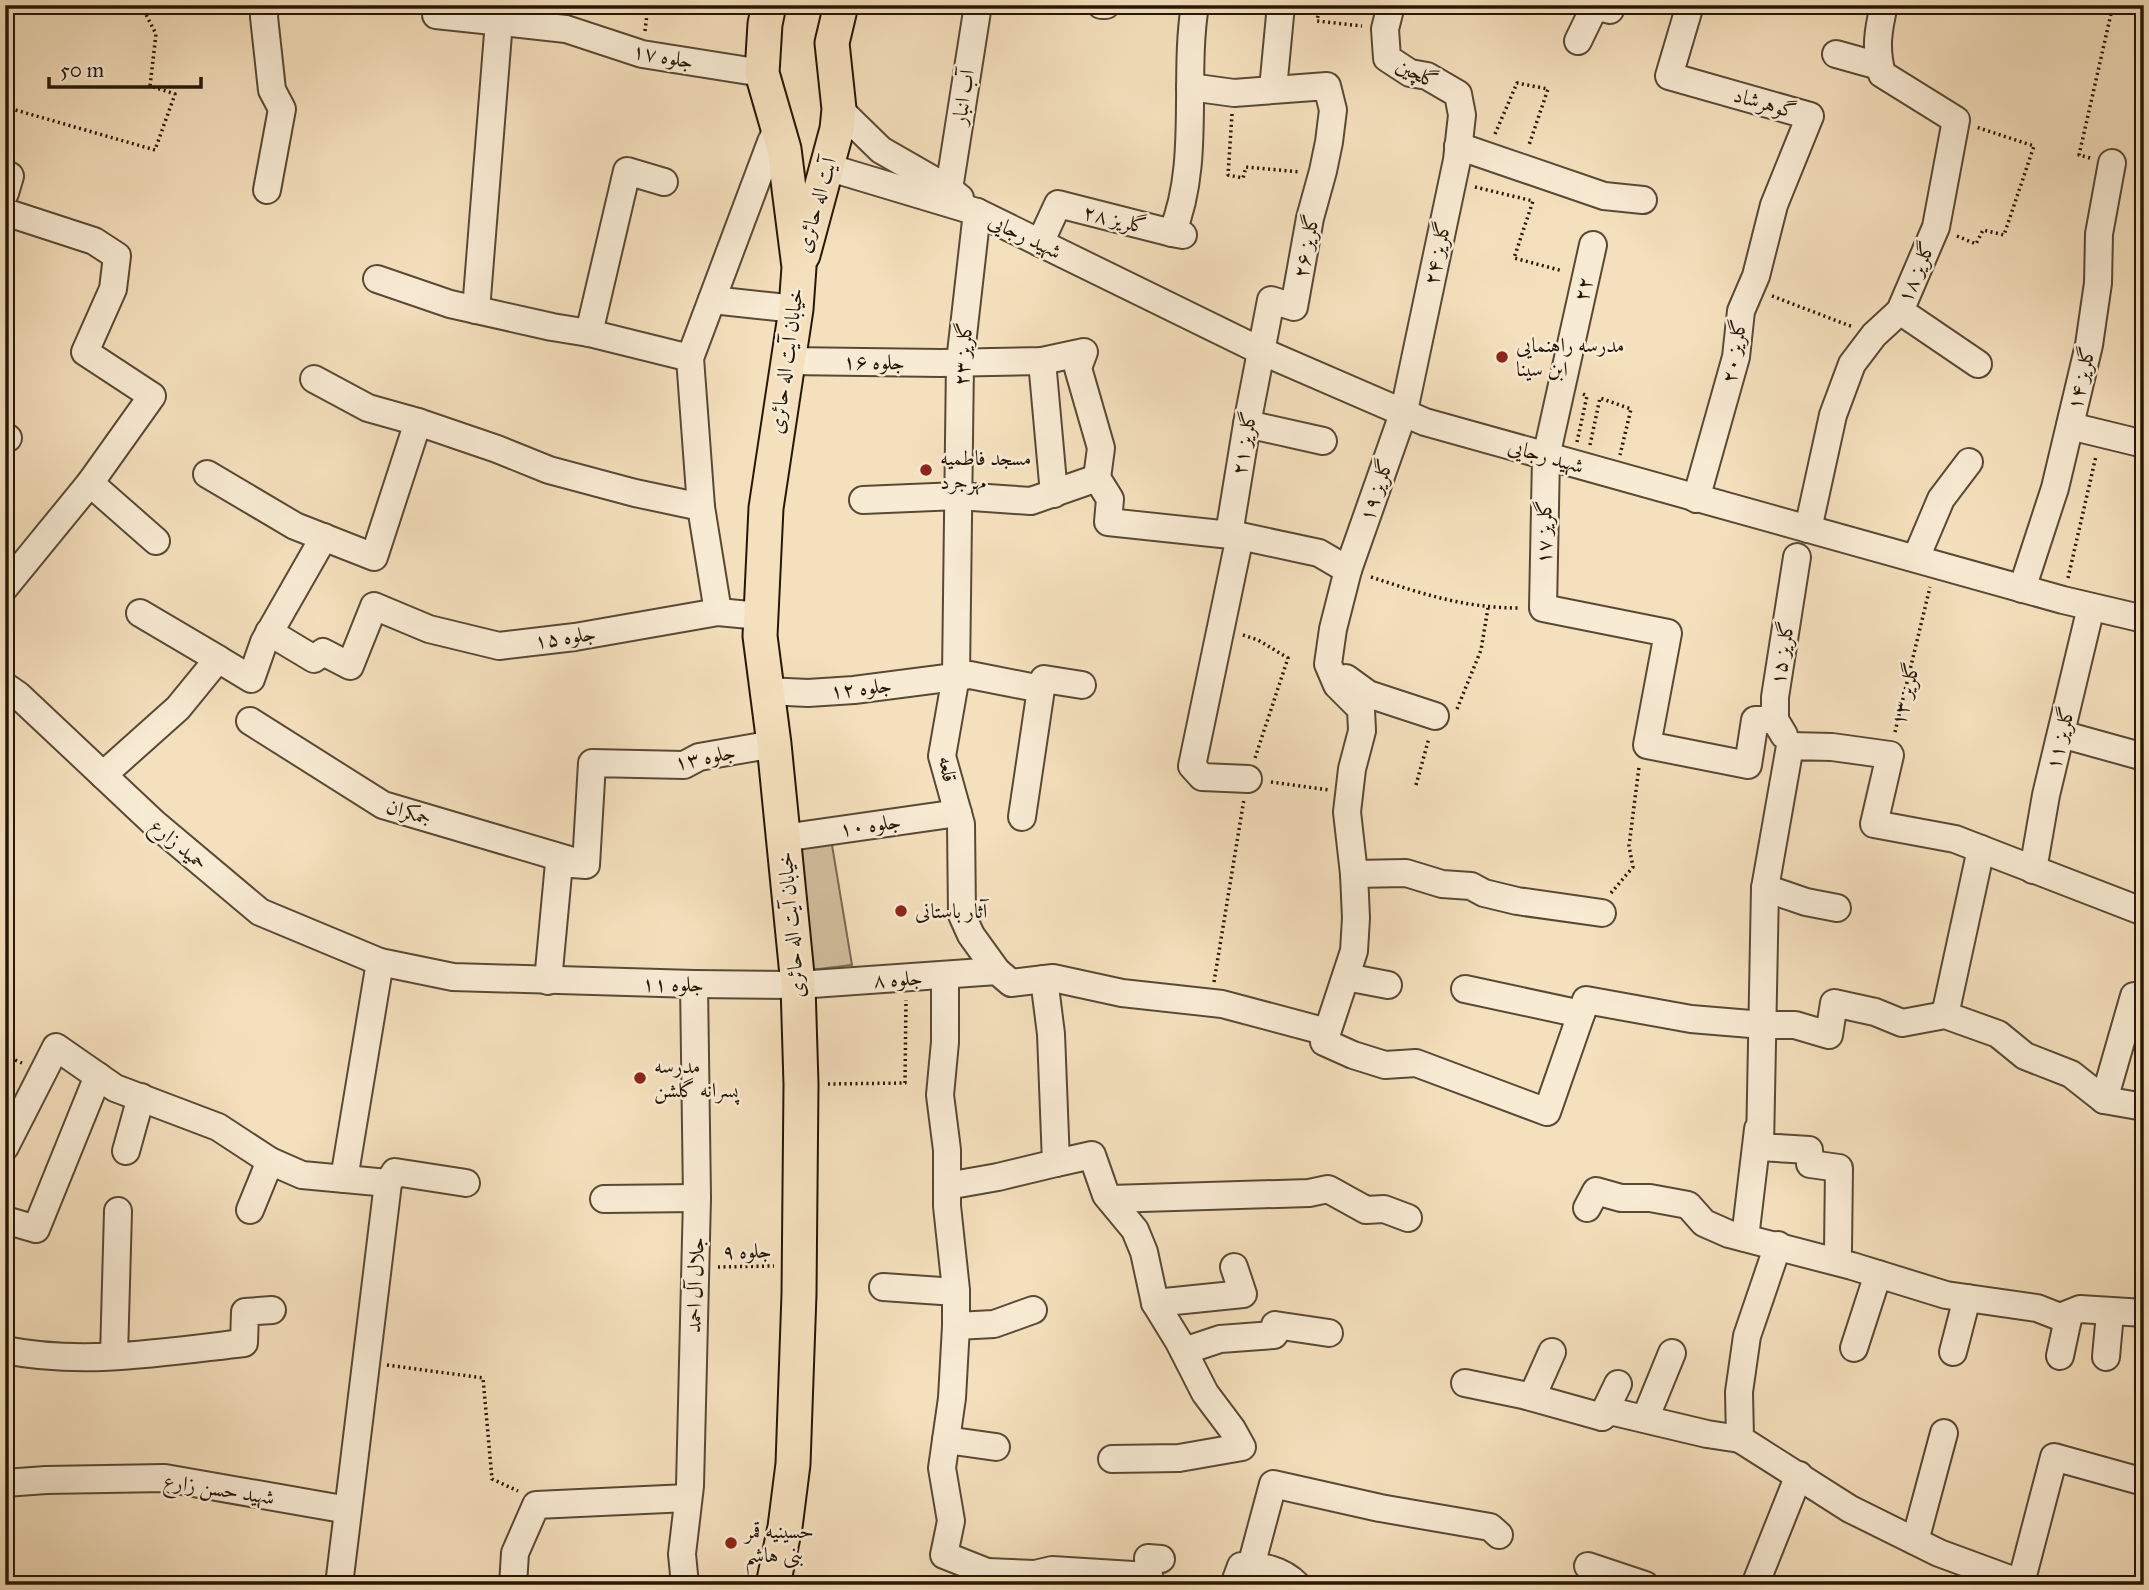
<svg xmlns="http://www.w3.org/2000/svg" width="2149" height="1590" font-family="'IM FELL Great Primer',Amiri,serif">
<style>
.green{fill:#d2be9e;stroke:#7c6a52;stroke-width:2}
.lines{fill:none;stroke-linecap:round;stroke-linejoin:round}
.minor-casing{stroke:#594934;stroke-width:30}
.major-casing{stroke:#251706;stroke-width:37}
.path{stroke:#251706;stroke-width:3.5;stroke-dasharray:2 3.5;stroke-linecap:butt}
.minor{stroke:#f8ebd4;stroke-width:26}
.major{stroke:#f5e0bd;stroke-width:33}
.poi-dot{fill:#8f2418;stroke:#f8ebd4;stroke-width:2.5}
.labels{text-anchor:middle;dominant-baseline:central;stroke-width:5;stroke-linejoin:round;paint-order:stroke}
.street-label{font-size:21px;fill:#251706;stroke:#f8ebd4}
.poi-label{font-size:21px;fill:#251706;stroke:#f8ebd4;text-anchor:start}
</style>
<rect width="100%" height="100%" fill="#f5e0bd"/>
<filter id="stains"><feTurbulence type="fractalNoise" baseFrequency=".00286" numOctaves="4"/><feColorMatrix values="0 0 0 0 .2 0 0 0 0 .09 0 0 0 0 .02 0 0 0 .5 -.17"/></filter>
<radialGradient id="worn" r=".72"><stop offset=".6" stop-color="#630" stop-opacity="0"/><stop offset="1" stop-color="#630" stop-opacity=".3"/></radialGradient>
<!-- green -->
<polygon class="green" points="831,839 852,965 810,970 799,846"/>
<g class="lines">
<!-- minor casing -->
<g class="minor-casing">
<g id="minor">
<polyline points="265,5 264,17 272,90 282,109 267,190"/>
<polyline points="437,5 436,15 566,29 642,54 762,73"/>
<polyline points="1101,5 1106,5"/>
<polyline points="1391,5 1385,29 1387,58 1410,73 1427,76 1458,94 1462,115 1457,160 1404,411 1348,570 1333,629 1328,664 1337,685 1361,709 1362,731 1352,769 1347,812 1354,874 1406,873 1442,884 1471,886 1484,893 1517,901 1602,913"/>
<polyline points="1690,5 1669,76 1810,116 1774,205 1756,276 1741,311 1736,357 1696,499"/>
<polyline points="1578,41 1595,6 1610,10 1611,5"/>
<polyline points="1836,54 1879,66"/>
<polyline points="1190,87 1234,93 1327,86 1333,110 1329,142 1323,171 1310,218 1294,307 1271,300 1247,424 1229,534"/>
<polyline points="1273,89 1281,5"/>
<polyline points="839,109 881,150 949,189 960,198"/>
<polyline points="1458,146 1604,196 1643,200"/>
<polyline points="827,167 977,212 1261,351 1425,422 2063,600 2144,619"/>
<polyline points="5,175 10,176 5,193"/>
<polyline points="949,189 978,5"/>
<polyline points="5,212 94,241 117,256 113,289 85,352 152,396 90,483 5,587"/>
<polyline points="977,212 960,362 956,676 942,756 961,824 962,915 971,935 997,971 1011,983 1053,978 1122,993 1222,1004 1327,1032"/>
<path d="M1183,235L1172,233C1201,163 1183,79 1195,5"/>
<polyline points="1040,243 1058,204 1172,233"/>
<polyline points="1593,245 1546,457 1543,608 1668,633 1647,745 1748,765 1755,720 1775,720"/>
<polyline points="377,279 450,304 552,327 589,333 690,358"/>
<polyline points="712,300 796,309"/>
<polyline points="476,310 499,21"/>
<polyline points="1900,311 1978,364"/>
<polyline points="589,333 627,171 664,182"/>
<polyline points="787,361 941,363 1042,361 1084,352 1078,368 1101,448 1097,478 1110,499 1108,522 1240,536 1319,553 1348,570"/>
<polyline points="1042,361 1054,494"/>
<polyline points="314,379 368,408 418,422 497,449 549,470 635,493 701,507"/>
<polyline points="1247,424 1323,441"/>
<polyline points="2070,426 2144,444"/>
<polyline points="5,436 8,438"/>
<polyline points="207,474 295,526 374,557 418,422"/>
<polyline points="90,483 156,541"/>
<polyline points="863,500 958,496 1031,501 1097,478"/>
<path d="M1808,529L1833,415L1852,364L1874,335L1900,311L1936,227L1956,120L1882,74C1875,48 1878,31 1884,5"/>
<polyline points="1240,536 1192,766 1202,777 1248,779"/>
<polyline points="1916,558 1941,499 1969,462"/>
<polyline points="2022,589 2055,488 2089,345 2098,283 2099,234 2112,163"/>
<polyline points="718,612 701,507 690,358 771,142 778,128"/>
<polyline points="140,613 218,659"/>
<polyline points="269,632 314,659 323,652 350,666 374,606 429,629 499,646 575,637 718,612 760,616"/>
<polyline points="1346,678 1368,694 1435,716"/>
<polyline points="5,686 18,695 154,823 260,912 380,962"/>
<polyline points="766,691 808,693 854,690 970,675 1041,689 1044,679 1082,685"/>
<polyline points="250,721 383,805 576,862"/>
<polyline points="2061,734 2144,757"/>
<polyline points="1784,735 1775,720 1775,697 1797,557"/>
<polyline points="103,775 178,708 218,659 251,679 264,642 324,537"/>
<polyline points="1022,817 1041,689"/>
<polyline points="783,838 958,813"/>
<polyline points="2033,870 2046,795 2091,607"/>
<polyline points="1354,874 1356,918 1354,951 1324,1042 1353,1055 1385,1065 1416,1063 1547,1112 1586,1000 1691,1019 1763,1025 1795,1025 1829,1035 1834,1003 1875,1012 1902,1023 1945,1015 1998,1034 2025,1056 2071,1074 2104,1100 2144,1107"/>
<polyline points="1765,888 1806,902 1837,908"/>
<polyline points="945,976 945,1042 940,1095 947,1150 947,1206 956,1290 956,1326 952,1398 942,1468 951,1521 944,1555 987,1572 984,1585"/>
<polyline points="1346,977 1388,985"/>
<polyline points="548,981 559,863 586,865 592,763 684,765 699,757 774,744"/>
<polyline points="1465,989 1581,1014"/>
<polyline points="1945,1015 1981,849"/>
<polyline points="2104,1100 2134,996"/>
<polyline points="5,1147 56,1047 115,1088 218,1127 270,1161 302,1175 388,1183 395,1172 466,1183"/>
<polyline points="126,1151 141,1097"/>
<polyline points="1056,1163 1092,1155 1106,1195 1135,1230 1144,1252 1155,1303 1179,1342 1205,1393 1232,1429 1242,1447 1179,1458 1112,1459"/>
<polyline points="344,1179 380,962 453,977 694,984 798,985 997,971"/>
<polyline points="947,1186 998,1177 1056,1163 1051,1034 1044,979"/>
<polyline points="604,1199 697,1198"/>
<polyline points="1110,1199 1309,1193 1328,1189 1366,1210 1384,1209 1408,1218"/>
<polyline points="1587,1208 1596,1191 1621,1198 1650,1198 1688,1205 1704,1223 1729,1234 1852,1266 1946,1295 2037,1308 2060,1317 2080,1309 2144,1313"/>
<polyline points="250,1210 270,1161"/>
<polyline points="5,1220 36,1229 98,1076"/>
<polyline points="1745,1238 1758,1129"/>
<polyline points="1778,1245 1747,1336 1739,1392 1740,1439 1850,1509 1939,1553 2026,1585"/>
<polyline points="1838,1250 1839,1168 1810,1164 1809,1150 1760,1147 1765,888 1790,746 1832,747 1890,755 1874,824 1955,839 2144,912"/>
<polyline points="883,1287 956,1292"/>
<polyline points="1155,1303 1243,1294 1234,1267"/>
<polyline points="956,1326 994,1324 1033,1310"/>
<polyline points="1854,1348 1878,1274"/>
<path d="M5,1350C84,1366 165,1352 244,1343L245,1312L272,1310"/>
<polyline points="1184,1351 1220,1339 1274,1335 1275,1325 1329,1333"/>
<polyline points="1953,1352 1967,1298"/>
<polyline points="114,1356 118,1211"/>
<polyline points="2060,1356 2069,1314"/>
<polyline points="2106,1357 2110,1313"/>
<polyline points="1465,1383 1523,1395 1602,1417 1610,1411 1707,1434 1740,1439"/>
<polyline points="1532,1397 1552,1352"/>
<polyline points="1602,1417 1618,1384"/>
<polyline points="1645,1419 1672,1353"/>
<polyline points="946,1440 996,1447"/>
<polyline points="5,1483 46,1480 165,1478 348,1510"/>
<polyline points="1915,1541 1944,1433"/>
<polyline points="1251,1566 1273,1484 1380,1508 1490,1527 1499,1535"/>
<polyline points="1588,1566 1645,1585"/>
<polyline points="987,1572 1035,1574 1052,1570 1149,1576 1148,1558 1161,1559"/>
<polyline points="2021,1583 2054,1457 2144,1482"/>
<polyline points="339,1585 388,1183"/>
<polyline points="513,1585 515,1553 536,1505 688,1498"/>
<polyline points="685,1585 682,1554 690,1486 697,1198 694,984"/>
<path d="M1234,1585L1241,1566C1262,1566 1281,1569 1297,1585"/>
<polyline points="1755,1585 1799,1475"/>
</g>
</g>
<!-- major casing -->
<g class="major-casing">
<g id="major">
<polyline points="769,5 765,24 762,73 784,149 799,267 796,309 766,508 760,636 774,744 798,985 801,1084 799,1294 793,1464 785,1527 773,1585"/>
<polyline points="803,255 837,129 839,109 832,43 841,5"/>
</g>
</g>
<!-- path -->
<g class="path">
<polyline points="1320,5 1317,21 1362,26"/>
<polyline points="645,31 648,5"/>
<polyline points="5,107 155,150 175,94 150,86 156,34 141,5"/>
<polyline points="1232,114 1228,175 1243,178 1246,167 1300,172"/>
<polyline points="1495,134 1517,83 1548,89 1529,145"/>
<polyline points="2090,158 2079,155 2113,5"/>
<polyline points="2135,170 2144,173"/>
<polyline points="1475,187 1533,201 1514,258 1563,271"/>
<polyline points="1957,236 1976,244 1983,230 2004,235 2034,146 1976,127"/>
<polyline points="1772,296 1853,327"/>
<polyline points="1577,442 1587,396 1583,394"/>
<polyline points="1590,445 1600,398 1631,409 1620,455"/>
<path d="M1371,577C1423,594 1464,608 1520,608"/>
<polyline points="2068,578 2096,456"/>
<polyline points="1243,635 1258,640 1288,658 1255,758"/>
<polyline points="1457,709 1481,650 1488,608"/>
<polyline points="1895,732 1930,587"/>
<polyline points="1271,782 1329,790"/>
<polyline points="1416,785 1429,738"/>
<polyline points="1611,893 1633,867 1629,846 1639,767"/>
<polyline points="1214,982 1244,799"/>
<polyline points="5,1056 22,1063"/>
<polyline points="828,1084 905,1083 906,1000"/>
<polyline points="718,1267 774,1266"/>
<polyline points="387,1365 483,1378 492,1479 518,1491"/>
</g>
<!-- minor -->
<use href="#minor" class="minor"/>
<!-- major -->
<use href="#major" class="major"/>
</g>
<!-- markers -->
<g class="poi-dot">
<circle cx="1502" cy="357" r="7"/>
<circle cx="926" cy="470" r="7"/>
<circle cx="901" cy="911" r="7"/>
<circle cx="640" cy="1078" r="7"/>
<circle cx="731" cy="1543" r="7"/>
</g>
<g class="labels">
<!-- street labels -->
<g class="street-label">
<text transform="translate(663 56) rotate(11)">جلوه ۱۷</text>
<text transform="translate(1417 73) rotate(26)">گلچین</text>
<text transform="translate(963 97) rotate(-81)">آب انبار</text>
<text transform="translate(1765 103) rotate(16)">گوهرشاد</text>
<text transform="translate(816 205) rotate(-74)">آیت اله حائری</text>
<text transform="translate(1115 219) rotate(14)">گلریز ۲۸</text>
<text transform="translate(1025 236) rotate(26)">شهید رجایی</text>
<text transform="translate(1306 246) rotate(-79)">گلریز ۲۶</text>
<text transform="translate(1437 253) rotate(-78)">گلریز ۲۴</text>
<text transform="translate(1916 272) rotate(-67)">گلریز ۱۸</text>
<text transform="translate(1583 289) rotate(-77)">۲۲</text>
<text transform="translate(1734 351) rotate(-80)">گلریز ۲۰</text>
<text transform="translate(963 354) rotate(-86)">گلریز ۲۳</text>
<text transform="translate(786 361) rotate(-82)">خیابان آیت اله حائری</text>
<text transform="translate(874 362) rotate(1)">جلوه ۱۶</text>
<text transform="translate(2081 378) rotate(-77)">گلریز ۱۴</text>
<text transform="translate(1244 443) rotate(-80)">گلریز ۲۱</text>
<text transform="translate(1546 456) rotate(16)">شهید رجایی</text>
<text transform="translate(1376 490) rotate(-71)">گلریز ۱۹</text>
<text transform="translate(1544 532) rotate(-89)">گلریز ۱۷</text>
<text transform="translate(565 637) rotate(-8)">جلوه ۱۵</text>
<text transform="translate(1782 653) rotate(-81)">گلریز ۱۵</text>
<text transform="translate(861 688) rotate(-6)">جلوه ۱۲</text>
<text transform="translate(1905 694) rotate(-76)">گلریز ۱۳</text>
<text transform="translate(2060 738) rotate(-76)">گلریز ۱۱</text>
<text transform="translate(705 757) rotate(-11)">جلوه ۱۳</text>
<text transform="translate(948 769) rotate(81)">قلعه</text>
<text transform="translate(409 812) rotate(17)">جمکران</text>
<text transform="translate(870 825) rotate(-8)">جلوه ۱۰</text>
<text transform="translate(179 844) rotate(40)">حمید زارع</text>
<text transform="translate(791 925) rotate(-95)">خیابان آیت اله حائری</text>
<text transform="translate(898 979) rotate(-3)">جلوه ۸</text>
<text transform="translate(673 984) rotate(1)">جلوه ۱۱</text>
<text transform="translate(747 1251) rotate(-1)">جلوه ۹</text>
<text transform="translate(695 1285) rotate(-88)">جلال آل احمد</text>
<text transform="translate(219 1489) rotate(9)">شهید حسن زارع</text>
</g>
<!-- poi labels -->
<g class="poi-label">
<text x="1516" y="345">مدرسه راهنمایی<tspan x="1516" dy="24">ابن سینا</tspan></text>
<text x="940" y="458">مسجد فاطمیه<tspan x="940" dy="24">مهرجرد</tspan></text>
<text x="915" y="911">آثار باستانی</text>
<text x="654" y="1066">مدرسه<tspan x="654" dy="24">پسرانه گلشن</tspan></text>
<text x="745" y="1531">حسینیه قمر<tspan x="745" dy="24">بنی هاشم</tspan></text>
</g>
</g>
<!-- margin -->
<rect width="2149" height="1590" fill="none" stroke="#f5e0bd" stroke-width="28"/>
<rect x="7" y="7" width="2135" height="1576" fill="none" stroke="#251706" stroke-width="3.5"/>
<rect x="14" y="14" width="2121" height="1562" fill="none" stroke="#251706" stroke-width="2"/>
<!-- scale -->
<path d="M49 77v10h152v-10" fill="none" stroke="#251706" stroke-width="3.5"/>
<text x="60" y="77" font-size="21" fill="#251706" stroke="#f8ebd4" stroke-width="5" paint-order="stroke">50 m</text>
<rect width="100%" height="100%" filter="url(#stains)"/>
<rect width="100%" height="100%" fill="url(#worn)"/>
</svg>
